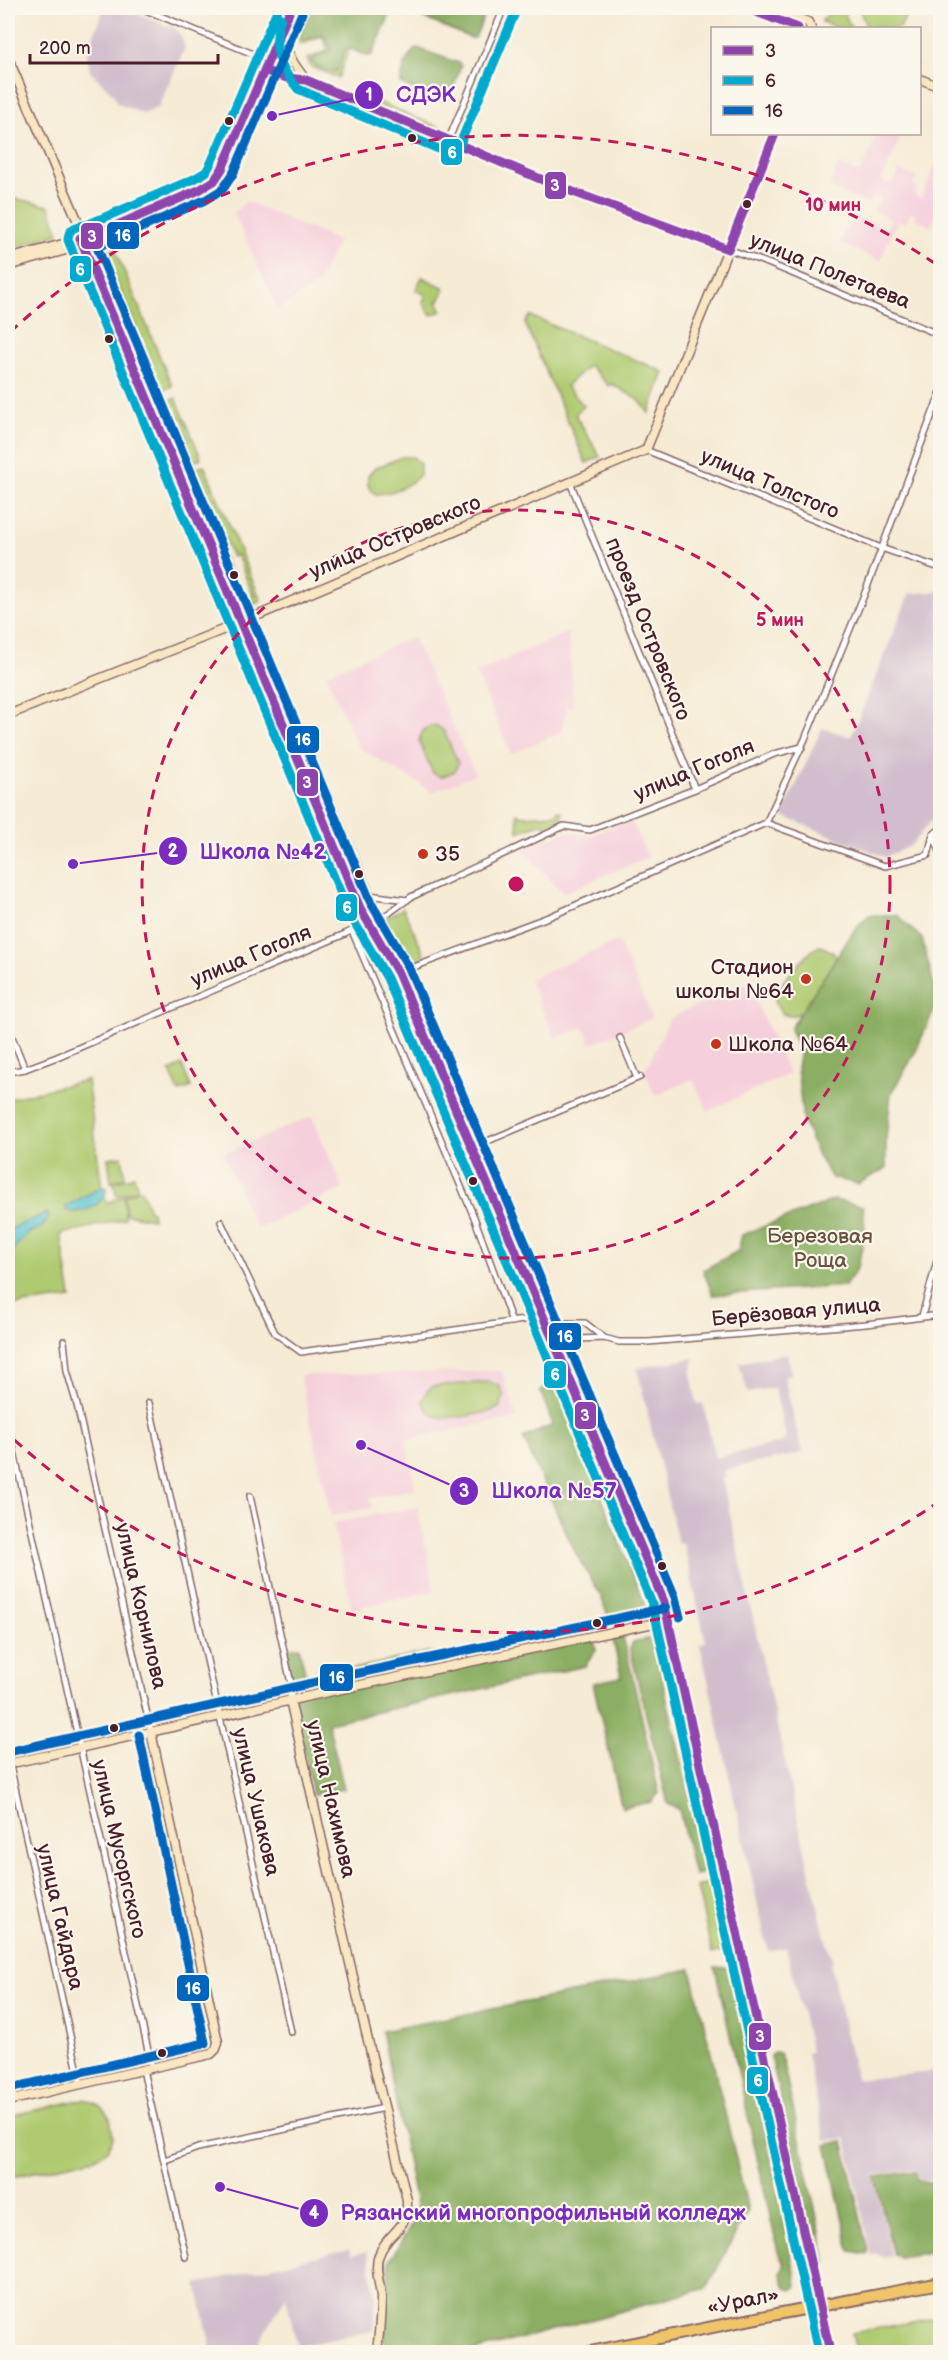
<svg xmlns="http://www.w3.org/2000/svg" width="948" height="2360" font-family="'Balsamiq Sans',sans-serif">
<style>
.built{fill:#f5cfdb}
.industrial{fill:#d1bdcc}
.green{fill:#afca6f;stroke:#7c744d;stroke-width:1.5}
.forest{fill:#8bae62;stroke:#6a6646;stroke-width:1.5}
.water{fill:#58c5d0;stroke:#51727e;stroke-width:1.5}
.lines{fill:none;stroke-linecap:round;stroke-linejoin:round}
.street-casing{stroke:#866666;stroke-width:8}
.secondary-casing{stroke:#866666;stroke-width:11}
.highway-casing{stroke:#866666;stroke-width:14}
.street{stroke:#fff;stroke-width:5}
.secondary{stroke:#f9e7c3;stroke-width:8}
.highway{stroke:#f0c469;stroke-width:10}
.highway-bridge-casing{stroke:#866666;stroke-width:14;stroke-linecap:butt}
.highway-bridge{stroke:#f0c469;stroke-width:10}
.bus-1-casing{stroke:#fbf7ec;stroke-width:14}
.bus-2-casing{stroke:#fbf7ec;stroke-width:14}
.bus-3-casing{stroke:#fbf7ec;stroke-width:14}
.bus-1{stroke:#8e44ad;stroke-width:9}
.bus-2{stroke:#00a9ce;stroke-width:9}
.bus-3{stroke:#0065bd;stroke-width:9}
.ring{fill:none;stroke:#c2185b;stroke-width:3;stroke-dasharray:10 8}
.bus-dot{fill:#4a1f2b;stroke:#fbf7ec;stroke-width:2}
.poi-dot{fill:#c8321e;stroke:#fbf7ec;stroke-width:2}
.labels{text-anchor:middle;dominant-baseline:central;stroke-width:4.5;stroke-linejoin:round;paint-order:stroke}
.street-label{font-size:21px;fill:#4a1f2b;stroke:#fbf7ec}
.poi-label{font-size:21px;fill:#4a1f2b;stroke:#fbf7ec;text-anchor:start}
.park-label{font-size:21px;fill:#68523f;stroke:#fbf7ec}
.centre{fill:#c2185b;stroke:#fbf7ec;stroke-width:3}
.ring-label{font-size:18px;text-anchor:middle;font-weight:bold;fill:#c2185b;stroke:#fbf7ec;stroke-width:4.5;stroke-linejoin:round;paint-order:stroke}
.leader{fill:none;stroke:#7b2cbf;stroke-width:2}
.callout-dot{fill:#7b2cbf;stroke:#fbf7ec;stroke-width:2}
.mark-label{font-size:18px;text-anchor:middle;font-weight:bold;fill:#fff}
.callout-label{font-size:22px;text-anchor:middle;font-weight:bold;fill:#7b2cbf;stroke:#fbf7ec;stroke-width:4.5;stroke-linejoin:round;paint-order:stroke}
.line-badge{stroke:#fbf7ec;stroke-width:2}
.badge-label{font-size:16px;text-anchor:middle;font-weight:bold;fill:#fff}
</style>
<rect width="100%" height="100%" fill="#fbf7ec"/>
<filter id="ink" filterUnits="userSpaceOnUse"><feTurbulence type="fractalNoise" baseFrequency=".0167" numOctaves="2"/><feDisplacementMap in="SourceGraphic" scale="12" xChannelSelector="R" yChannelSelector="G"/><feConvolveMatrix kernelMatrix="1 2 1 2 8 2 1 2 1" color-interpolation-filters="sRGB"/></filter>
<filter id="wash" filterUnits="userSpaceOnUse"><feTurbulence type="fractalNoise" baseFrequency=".008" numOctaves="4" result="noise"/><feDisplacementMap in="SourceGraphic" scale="24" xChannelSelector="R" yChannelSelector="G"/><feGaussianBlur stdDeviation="1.35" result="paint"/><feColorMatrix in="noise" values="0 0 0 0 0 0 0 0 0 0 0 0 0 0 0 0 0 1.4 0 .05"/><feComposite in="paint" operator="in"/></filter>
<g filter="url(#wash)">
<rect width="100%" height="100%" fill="#f6ebd5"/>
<!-- built -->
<g class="built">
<polygon points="878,134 893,134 901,137 881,181 889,184 890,181 894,183 899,170 917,178 913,185 917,187 914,195 921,198 940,155 940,206 931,227 915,218 916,214 911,212 905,224 898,220 880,261 839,243 849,221 854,223 857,217 887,229 891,219 874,211 880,199 873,196 869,204 829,187 839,164 860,174"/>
<polygon points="246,201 338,241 317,284 278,310 234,213"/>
<polygon points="568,632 574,706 567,707 561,732 511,754 476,673"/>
<polygon points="413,637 475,774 433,792 358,747 326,674"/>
<polygon points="630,818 648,857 563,893 522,849 565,832 590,836"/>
<polygon points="618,941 652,1018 591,1044 584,1027 555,1038 529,979"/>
<polygon points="747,983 789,1074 708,1111 693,1079 655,1096 645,1071 670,1018"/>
<polygon points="312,1116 343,1189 257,1229 223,1154"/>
<polygon points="502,1371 517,1418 406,1439 415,1489 370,1498 372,1508 331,1516 300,1375"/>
<polygon points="417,1507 435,1591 352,1609 333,1523"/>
</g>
<!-- industrial -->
<g class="industrial">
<polygon points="104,8 123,8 176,29 181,36 185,48 158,107 144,114 117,103 114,95 90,71 87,54"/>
<polygon points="940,591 940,810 910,846 885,857 782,816 822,728 851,737 909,594"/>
<polygon points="787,1353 791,1374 784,1376 802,1453 724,1470 726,1478 722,1479 809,1869 826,1941 833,1961 830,1963 856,2080 940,2071 940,2185 934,2187 932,2180 919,2180 916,2169 873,2175 891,2255 882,2257 877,2254 871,2255 846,2138 825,2141 807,2053 811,2052 786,1947 768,1951 700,1644 706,1642 683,1542 678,1543 637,1368 694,1358 691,1374 697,1404 703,1403 715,1458 783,1442 786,1437 775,1390 771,1388 748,1393 739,1363"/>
<polygon points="349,2249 351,2255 367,2252 376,2297 374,2331 297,2346 286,2296 253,2352 212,2352 197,2284"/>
</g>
<!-- green -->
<g class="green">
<polygon points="308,8 358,27 338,78 311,67 307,59 328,50 322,36 300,45 296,36"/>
<polygon points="830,8 842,8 851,28 838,28 822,22 823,18 826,18"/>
<polygon points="859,8 909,8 900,28 867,28"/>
<polygon points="373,100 446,130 441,132 371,104"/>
<polygon points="8,197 49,206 59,233 8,250"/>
<polygon points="90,247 93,247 245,610 239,610 88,251"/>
<polygon points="114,247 172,386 162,391 104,252"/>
<polygon points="422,277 445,288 439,301 437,301 442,311 431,315 423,302 426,295 416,290"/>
<polygon points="530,316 664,372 649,413 639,400 612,384 609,386 589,365 566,386 584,406 575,414 600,457 586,463 525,323"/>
<polygon points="176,398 201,458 192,462 184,444 189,441 179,417 175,418 168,401"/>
<path d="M402,457H413L420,464V475C409,486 392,494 375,494L368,486V476L375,468Z"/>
<polygon points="204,465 261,601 252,605 249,597 253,595 237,555 232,557 196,468"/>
<polygon points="257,637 369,904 366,908 363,906 251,639"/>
<path d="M436,725L444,731L458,763L455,771L441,777L433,773L419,741C422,730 425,727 436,725Z"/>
<path d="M558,810L562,812C563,823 555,823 546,826L542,823L518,832L517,813L521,816L556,814Z"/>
<polygon points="403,908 424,954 421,959 401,968 384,920"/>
<path d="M821,946L833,952L836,958L801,1013L790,1016L783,1014L776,1005C775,1001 775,999 776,995C778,985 811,947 821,946Z"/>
<polygon points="182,1065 191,1087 179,1092 170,1071"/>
<polygon points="87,1080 102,1188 107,1203 124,1196 125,1219 61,1234 71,1298 8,1306 8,1099"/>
<polygon points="122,1156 125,1177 111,1182 108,1158"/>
<polygon points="134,1176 138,1189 117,1196 113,1183"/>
<polygon points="141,1189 149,1210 152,1211 153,1219 126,1214 125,1195"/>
<path d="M490,1382L499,1386L504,1396L500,1407C489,1414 452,1419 439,1417C430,1416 426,1408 422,1401L427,1391L434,1386Z"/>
<polygon points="710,1883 726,1951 712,1953 697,1886"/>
<polygon points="84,2099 100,2105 110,2118 113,2138 107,2150 95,2158 8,2178 8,2116"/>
<polygon points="940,2317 940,2352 856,2352 852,2333"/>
</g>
<!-- forest -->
<g class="forest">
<path d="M310,8L324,10L329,8H370L374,12L379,8H393L372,55L366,56L348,48L345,50L337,71C329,73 317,68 311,62V60L330,51L331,48L323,34L304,41L299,37Z"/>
<polygon points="411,8 430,8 432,14 458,18 459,8 479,8 484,10 485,13 475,38 471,38 411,13"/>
<path d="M417,48L459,63L461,66L450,97L442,101L401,84C400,74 408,53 417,48Z"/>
<polygon points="869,915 897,915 922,939 938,1001 914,1055 891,1093 886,1138 886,1168 858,1184 832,1178 818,1156 803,1120 797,1068 800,1050 790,1029 855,929"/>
<polygon points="834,1200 863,1206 865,1230 858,1267 845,1286 713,1295 703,1270 738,1251 742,1235"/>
<polygon points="556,1383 651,1620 612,1628 601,1596 576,1554 523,1438 553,1425 540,1390"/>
<polygon points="593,1635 596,1650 585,1666 328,1723 344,1789 313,1795 284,1650 299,1647 307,1680 428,1652 442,1656 444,1667"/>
<polygon points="623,1636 659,1793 651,1802 622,1808 593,1683 621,1677 613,1639"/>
<polygon points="650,1638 654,1643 707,1873 694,1875 679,1809 668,1804 630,1649 633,1642"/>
<polygon points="715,1967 730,1968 795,2273 797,2286 792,2290 786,2288 781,2273 785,2264 778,2252"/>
<polygon points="691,1969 748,2210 707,2288 471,2352 383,2352 389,2261 418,2215 382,2031"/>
<polygon points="774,2052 780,2053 785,2072 825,2254 824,2270 821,2271 819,2269 771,2056"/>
<polygon points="843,2141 868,2252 867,2254 850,2251 826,2145"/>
<polygon points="915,2171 917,2181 940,2185 940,2250 899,2257 893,2254 875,2177"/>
</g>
<!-- water -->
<g class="water">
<path d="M102,1187L106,1188C107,1204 79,1217 66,1210V1206Z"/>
<polygon points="47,1213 49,1217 43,1226 27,1234 8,1255 8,1230"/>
</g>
</g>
<g filter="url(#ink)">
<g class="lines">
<!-- street casing -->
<g class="street-casing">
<g id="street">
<polyline points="141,8 268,60"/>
<polyline points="448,141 504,8"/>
<polyline points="728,249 770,264 940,335"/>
<polyline points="646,450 881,548 940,568"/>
<polyline points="570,482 695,789"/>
<polyline points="766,823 885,866 928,855 933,835"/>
<polyline points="940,829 933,835 940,851"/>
<polyline points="369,895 407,900"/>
<polyline points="352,931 474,1217 512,1322"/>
<polyline points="398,973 551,916 766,823 805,739 866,590 940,394"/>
<polyline points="8,1027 25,1069"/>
<polyline points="620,1038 637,1078"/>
<polyline points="8,1072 25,1069 57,1057 345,934 389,913 411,897 564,826 590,830 695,789 774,754 802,747"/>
<polyline points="471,1148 640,1077"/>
<polyline points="221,1222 275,1333 301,1352 531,1319 561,1323 585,1323 604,1338"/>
<polyline points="922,1316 940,1250"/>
<polyline points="553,1340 604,1338 619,1342 648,1342 866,1324 940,1315"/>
<polyline points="64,1341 67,1371 77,1405 151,1732"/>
<polyline points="149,1403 291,2032"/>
<polyline points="8,1425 152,2068"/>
<polyline points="250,1496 292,1688 290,1700"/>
<polyline points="8,1756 81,2085"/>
<polyline points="8,2069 14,2099"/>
<polyline points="143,2070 186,2257"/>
<polyline points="165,2160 198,2148 384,2108"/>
</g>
</g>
<!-- secondary casing -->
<g class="secondary-casing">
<g id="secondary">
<polyline points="746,8 798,28"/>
<polyline points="773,8 808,22 811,28"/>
<polyline points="8,15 10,8"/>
<path d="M286,36C286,55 295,66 306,80"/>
<polyline points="8,58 82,231 80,238 85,253 360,908 388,956"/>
<polyline points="269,72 287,78 306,80 428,133 557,186 728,249"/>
<polyline points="920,79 940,87"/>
<polyline points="92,236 379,918 398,973 664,1602 830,2352"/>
<polyline points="8,259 92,236 199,190 214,181 222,169 291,8"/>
<polyline points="8,266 95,242 165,213 211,192 225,179 229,171 298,8"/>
<polyline points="8,715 245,621 646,450 775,134"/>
<path d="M290,1700L362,2016L407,2200C408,2233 388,2230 379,2255C374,2267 380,2284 381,2297C381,2316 379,2334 377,2352"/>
<polyline points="8,1764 323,1693 668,1620"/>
<polyline points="8,2101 211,2054 216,2049 218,2042 151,1732"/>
</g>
</g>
<!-- highway casing -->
<g class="highway-casing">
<g id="highway">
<polyline points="873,2296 940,2283"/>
<polyline points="590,2352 777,2314"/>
</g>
</g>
<!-- street -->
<use href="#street" class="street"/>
<!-- secondary -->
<use href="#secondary" class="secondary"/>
<!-- highway -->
<use href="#highway" class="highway"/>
<!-- highway-bridge casing -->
<g class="highway-bridge-casing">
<polyline id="highway-bridge" points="777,2314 873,2296"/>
</g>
<!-- highway-bridge -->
<use href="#highway-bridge" class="highway-bridge"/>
<!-- bus-1 casing -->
<g class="bus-1-casing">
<g id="bus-1">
<polyline points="291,8 222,169 214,181 199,190 92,236 80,238 360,908 398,973 664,1602 830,2352"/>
<polyline points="746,8 798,28"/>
<polyline points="269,72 287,78 306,80 557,186 728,249 775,134"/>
</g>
</g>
<!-- bus-2 casing -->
<g class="bus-2-casing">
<g id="bus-2">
<path d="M278,8L211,163L206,172L194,179L89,224C78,226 68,227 68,240L349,913L387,978L653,1606L818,2352"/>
<path d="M281,18C271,47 279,67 298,89L448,153L455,151L459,146L515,13"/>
</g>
</g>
<!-- bus-3 casing -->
<g class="bus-3-casing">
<g id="bus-3">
<polyline points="302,13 233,174 223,189 205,200 97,247 371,903 409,968 675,1597 680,1617"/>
<polyline points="8,1752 321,1681 666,1608"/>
<polyline points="8,2089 205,2043 139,1735"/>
</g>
</g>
<!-- bus-1 -->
<use href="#bus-1" class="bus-1"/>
<!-- bus-2 -->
<use href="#bus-2" class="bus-2"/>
<!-- bus-3 -->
<use href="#bus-3" class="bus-3"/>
</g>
</g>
<!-- distance rings -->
<g class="ring">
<circle cx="516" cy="884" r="374"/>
<path d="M940 1501A749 749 0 0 1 10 1436M10 332A749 749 0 0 1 940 267"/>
</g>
<!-- markers -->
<g class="bus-dot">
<circle cx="229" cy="121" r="5"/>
<circle cx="412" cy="138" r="5"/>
<circle cx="747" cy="204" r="5"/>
<circle cx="109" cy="339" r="5"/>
<circle cx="234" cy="575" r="5"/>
<circle cx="359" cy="874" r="5"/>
<circle cx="473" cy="1181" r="5"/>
<circle cx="662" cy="1566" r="5"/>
<circle cx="597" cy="1623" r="5"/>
<circle cx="114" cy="1728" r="5"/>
<circle cx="162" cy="2053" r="5"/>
</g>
<g class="poi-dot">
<circle cx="423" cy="854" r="6"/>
<circle cx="806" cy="979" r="6"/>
<circle cx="716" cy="1044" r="6"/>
</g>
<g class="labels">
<!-- street labels -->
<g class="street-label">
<text transform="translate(830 271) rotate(22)">улица Полетаева</text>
<text transform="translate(770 484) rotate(23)">улица Толстого</text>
<text transform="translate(395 537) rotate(-23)">улица Островского</text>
<text transform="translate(648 629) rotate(68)">проезд Островского</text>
<text transform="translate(694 770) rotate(-23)">улица Гоголя</text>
<text transform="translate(251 956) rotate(-23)">улица Гоголя</text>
<text transform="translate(796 1312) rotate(-5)">Берёзовая улица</text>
<text transform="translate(141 1606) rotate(77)">улица Корнилова</text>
<text transform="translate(331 1799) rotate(77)">улица Нахимова</text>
<text transform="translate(256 1802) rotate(77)">улица Ушакова</text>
<text transform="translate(119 1849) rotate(77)">улица Мусоргского</text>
<text transform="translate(60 1917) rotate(77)">улица Гайдара</text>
<text transform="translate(743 2301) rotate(-11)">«Урал»</text>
</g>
<!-- poi labels -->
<g class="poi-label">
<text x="435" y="854">35</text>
<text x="794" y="967" text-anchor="end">Стадион<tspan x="794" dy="24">школы №64</tspan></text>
<text x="728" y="1044">Школа №64</text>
</g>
<!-- park labels -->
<g class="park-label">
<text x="820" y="1236">Березовая<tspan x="820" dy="24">Роща</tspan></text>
</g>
</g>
<circle cx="516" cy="884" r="9" class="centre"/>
<g class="ring-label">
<text x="833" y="211">10 мин</text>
<text x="780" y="626">5 мин</text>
</g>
<!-- callouts -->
<path class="leader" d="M272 116L369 95M73 864L173 851M361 1445L464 1491M220 2187L314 2213"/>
<g class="callout-dot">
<circle cx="272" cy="116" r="6"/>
<circle cx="73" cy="864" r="6"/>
<circle cx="361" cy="1445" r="6"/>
<circle cx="220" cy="2187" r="6"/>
<circle cx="369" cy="95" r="15"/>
<circle cx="173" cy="851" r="15"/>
<circle cx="464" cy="1491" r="15"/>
<circle cx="314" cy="2213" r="15"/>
</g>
<g class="mark-label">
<text x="369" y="101">1</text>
<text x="173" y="857">2</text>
<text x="464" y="1497">3</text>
<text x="314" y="2219">4</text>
</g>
<g class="callout-label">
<text x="426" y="102">СДЭК</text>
<text x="263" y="859">Школа №42</text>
<text x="554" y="1498">Школа №57</text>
<text x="543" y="2220">Рязанский многопрофильный колледж</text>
</g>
<g class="line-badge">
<rect x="440" y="138" width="23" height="28" rx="6" fill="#00a9ce"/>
<rect x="544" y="171" width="23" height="29" rx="6" fill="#8e44ad"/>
<rect x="106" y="221" width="34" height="29" rx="6" fill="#0065bd"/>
<rect x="80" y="222" width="24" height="28" rx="6" fill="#8e44ad"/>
<rect x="69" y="255" width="23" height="28" rx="6" fill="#00a9ce"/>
<rect x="286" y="725" width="34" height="29" rx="6" fill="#0065bd"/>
<rect x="296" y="768" width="23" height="29" rx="6" fill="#8e44ad"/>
<rect x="335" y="893" width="23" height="29" rx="6" fill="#00a9ce"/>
<rect x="548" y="1322" width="34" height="29" rx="6" fill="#0065bd"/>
<rect x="543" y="1360" width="24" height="29" rx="6" fill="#00a9ce"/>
<rect x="574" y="1401" width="23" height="29" rx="6" fill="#8e44ad"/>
<rect x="319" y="1663" width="35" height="29" rx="6" fill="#0065bd"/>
<rect x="176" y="1974" width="34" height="28" rx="6" fill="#0065bd"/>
<rect x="748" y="2022" width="24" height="29" rx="6" fill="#8e44ad"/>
<rect x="746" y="2066" width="23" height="29" rx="6" fill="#00a9ce"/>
</g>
<g class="badge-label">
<text x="452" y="158">6</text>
<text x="555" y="191">3</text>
<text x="123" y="241">16</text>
<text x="92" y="242">3</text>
<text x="80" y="275">6</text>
<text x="303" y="745">16</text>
<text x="307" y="788">3</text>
<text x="347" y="913">6</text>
<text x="565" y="1342">16</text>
<text x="555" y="1380">6</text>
<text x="585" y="1421">3</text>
<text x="337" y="1683">16</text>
<text x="193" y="1994">16</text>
<text x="760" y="2042">3</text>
<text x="758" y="2086">6</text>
</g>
<!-- margin -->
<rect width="948" height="2360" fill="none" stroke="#fbf7ec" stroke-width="30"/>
<!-- legend -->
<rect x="711" y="27" width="210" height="108" fill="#fbf7ec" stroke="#b4a19f" stroke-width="1.5"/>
<rect x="723" y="46" width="30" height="9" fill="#8e44ad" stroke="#b4a19f" stroke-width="1.5"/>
<text x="765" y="57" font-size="18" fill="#4a1f2b">3</text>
<rect x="723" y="76" width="30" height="9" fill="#00a9ce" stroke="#b4a19f" stroke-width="1.5"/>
<text x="765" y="87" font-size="18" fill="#4a1f2b">6</text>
<rect x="723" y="106" width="30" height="9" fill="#0065bd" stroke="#b4a19f" stroke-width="1.5"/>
<text x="765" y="117" font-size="18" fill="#4a1f2b">16</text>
<!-- scale -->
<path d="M30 54v9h188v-9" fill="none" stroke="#4a1f2b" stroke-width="3"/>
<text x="39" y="54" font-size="18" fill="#4a1f2b" stroke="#fbf7ec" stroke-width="4.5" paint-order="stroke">200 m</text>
</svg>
